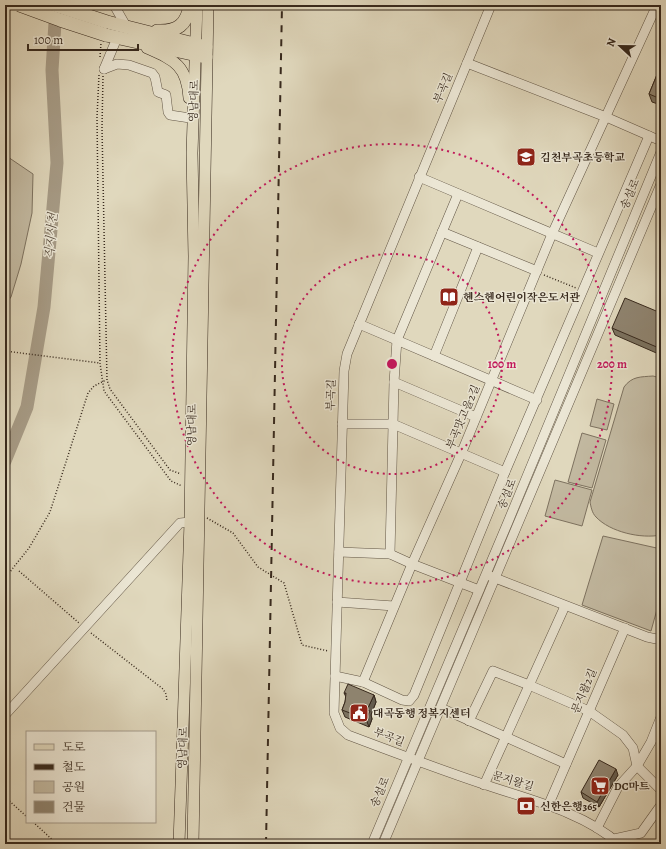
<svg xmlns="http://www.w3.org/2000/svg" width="666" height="849" font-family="Alegreya,'Noto Serif KR',serif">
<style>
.green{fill:#c3baa2;stroke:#7d7260}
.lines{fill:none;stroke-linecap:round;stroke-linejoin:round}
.river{stroke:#a79c87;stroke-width:13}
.minor-casing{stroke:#615545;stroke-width:10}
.major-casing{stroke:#37291d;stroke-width:12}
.highway-casing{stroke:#37291d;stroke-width:14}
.path{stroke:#37291d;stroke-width:1.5;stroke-dasharray:1 2;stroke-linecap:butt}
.minor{stroke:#ebe6d4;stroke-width:9}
.major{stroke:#e0d8bd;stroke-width:11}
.highway{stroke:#e0d8bd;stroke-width:13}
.rail{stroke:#37291d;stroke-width:2;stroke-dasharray:7 7;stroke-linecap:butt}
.highway-bridge-casing{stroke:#37291d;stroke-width:14;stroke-linecap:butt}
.highway-bridge{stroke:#e0d8bd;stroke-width:13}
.wall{fill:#7b7260;stroke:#37291d}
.shaded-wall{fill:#645c4e;stroke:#37291d}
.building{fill:#8f8470;stroke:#37291d}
.ring{fill:none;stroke:#c2185b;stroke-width:2;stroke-dasharray:2 4}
.labels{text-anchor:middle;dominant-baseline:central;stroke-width:3;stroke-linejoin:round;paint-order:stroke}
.street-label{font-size:11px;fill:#37291d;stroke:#ebe6d4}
.poi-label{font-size:11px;font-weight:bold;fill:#37291d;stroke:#ebe6d4;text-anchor:start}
.water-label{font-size:12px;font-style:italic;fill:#594c3d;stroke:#ebe6d4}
.centre{fill:#c2185b;stroke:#ebe6d4;stroke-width:2}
.ring-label{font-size:12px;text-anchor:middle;font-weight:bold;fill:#c2185b;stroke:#ebe6d4;stroke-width:3;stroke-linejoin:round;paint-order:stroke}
</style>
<rect width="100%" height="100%" fill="#e0d8bd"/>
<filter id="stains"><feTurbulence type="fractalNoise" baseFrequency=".005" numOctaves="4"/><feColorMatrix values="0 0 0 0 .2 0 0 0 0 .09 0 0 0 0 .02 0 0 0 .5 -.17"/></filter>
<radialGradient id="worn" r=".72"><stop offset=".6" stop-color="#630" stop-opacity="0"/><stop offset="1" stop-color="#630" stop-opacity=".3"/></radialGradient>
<!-- green -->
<g class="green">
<polygon points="5,155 33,174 32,213 21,264 11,297 5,305"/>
<path d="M653,376L661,378V535C641,539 610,532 596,517C592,513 591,507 590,502L624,387C632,376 641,377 653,376Z"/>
<polygon points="597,399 614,404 607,430 590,426"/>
<polygon points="582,433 606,440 592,488 568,482"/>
<polygon points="555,480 592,490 582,526 545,516"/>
<polygon points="603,536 661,549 661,595 651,631 582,605"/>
</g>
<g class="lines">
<!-- river -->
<polyline class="river" points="5,461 27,407 44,307 57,163 52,70 56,7"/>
<!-- minor casing -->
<g class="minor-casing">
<g id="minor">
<polyline points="114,5 126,26"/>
<path d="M491,5L347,354L344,371L334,713L340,728L348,735C393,752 438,769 483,784C527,799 584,812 619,844"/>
<polyline points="467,63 606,117 661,141"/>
<polyline points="104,69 117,64 129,65 152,73 155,77 158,92 166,95 168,112 170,115 190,118"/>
<polyline points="104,69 117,38"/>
<polyline points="419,177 598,253"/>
<polyline points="442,232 537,271"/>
<polyline points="359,324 537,400"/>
<polyline points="434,356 478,247"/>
<polyline points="394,382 476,417"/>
<polyline points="342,424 393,424 505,472"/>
<polyline points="339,552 390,554 412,564 479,590"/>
<polyline points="390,554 394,382 397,340 458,194"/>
<polyline points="490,576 647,637 661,640"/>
<polyline points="337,602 394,606"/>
<polyline points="335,676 363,682 402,700 409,701 414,695 505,472 649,136"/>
<polyline points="363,682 412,564 461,454 552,234 656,7"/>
<polyline points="441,708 566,764"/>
<polyline points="5,715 180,523 190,522"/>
<polyline points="469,721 493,671 529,685 589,711 623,735 633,748 637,766 661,790"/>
<polyline points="484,785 565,606"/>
<polyline points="548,806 625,628"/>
<polyline points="597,828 618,787 637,766 651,742 661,717"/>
<polyline points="614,839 641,833 661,805"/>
<polyline points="372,844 508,522 661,152"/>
<polyline points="383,844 661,184"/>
</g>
</g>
<!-- major casing -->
<g class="major-casing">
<g id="major">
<path d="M147,48C174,60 187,65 189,98"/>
<polyline points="179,844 190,522 194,256 192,153 197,5"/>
<polyline points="193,844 208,5"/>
</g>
</g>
<!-- highway casing -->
<g class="highway-casing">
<g id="highway">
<polyline points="107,22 206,47"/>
<path d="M157,31C177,32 187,25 190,5"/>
<polyline points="106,35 206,57"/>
</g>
</g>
<!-- path -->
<g class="path">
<polyline points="100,57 101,43"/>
<polyline points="99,75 97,117 100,363 104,391 171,481 182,486"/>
<polyline points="103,76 102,128 107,380 110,389 170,470 181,474"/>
<polyline points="544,275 576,288"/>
<polyline points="5,351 100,363"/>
<polyline points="207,518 233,533 258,567 284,583 302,645 328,651"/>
<polyline points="19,571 79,623"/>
<polyline points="5,578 29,548 50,512 88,393 94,386 106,380"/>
<polyline points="91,633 163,689 166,694 167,701"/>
<polyline points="5,797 27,817"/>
<polyline points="33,822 57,844"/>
</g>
<!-- minor -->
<use href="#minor" class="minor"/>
<!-- major -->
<use href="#major" class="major"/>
<!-- highway -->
<use href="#highway" class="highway"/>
<!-- rail -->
<polyline class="rail" points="266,844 282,5"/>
<!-- highway-bridge casing -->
<g class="highway-bridge-casing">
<g id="highway-bridge">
<polyline points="19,5 60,20 106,35"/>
<polyline points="55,5 107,22"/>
</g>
</g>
<!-- highway-bridge -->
<use href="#highway-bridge" class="highway-bridge"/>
</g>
<!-- wall -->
<g class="wall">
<polygon points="661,65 661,105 652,102 649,94"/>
<polygon points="661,313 661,355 615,335 612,328"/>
<polygon points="344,693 374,695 376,702 371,715 372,719 369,727 345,717 342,710 345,702 346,697"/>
<polygon points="661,755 661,768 658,761"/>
<polygon points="618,775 599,807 583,798 581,792"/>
</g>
<!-- shaded-wall -->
<g class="shaded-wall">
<polygon points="661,343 661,354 659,348"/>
<polygon points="374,695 376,702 371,715 372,719 369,727 366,719 367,710"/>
<polygon points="616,769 618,775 599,807 597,802"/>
</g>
<!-- building -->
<g class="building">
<polygon points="661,65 661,99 649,94"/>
<polygon points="625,298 661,313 661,343 659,348 612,328"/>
<polygon points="348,684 374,695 367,710 370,711 366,719 342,710 345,702 346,693 344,693"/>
<polygon points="661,755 661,762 658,761"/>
<polygon points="599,760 616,769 597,802 581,792"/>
</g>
<!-- distance rings -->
<g class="ring">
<circle cx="392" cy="364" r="110"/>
<circle cx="392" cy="364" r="220"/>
</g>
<!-- icons -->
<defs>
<g id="school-square" transform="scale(1)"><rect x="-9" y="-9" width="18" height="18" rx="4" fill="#8f2418" stroke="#ebe6d4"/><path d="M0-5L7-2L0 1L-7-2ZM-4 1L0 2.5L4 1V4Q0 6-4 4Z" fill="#fff"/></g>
<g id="library-square" transform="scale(1)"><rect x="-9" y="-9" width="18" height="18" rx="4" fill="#8f2418" stroke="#ebe6d4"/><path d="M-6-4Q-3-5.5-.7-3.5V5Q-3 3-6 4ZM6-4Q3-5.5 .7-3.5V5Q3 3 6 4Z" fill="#fff"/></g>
<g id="civic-square" transform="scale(1)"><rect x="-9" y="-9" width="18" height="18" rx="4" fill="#8f2418" stroke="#ebe6d4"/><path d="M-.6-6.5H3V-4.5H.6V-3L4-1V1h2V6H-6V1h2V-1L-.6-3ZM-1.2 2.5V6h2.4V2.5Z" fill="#fff"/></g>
<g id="supermarket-square" transform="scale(1)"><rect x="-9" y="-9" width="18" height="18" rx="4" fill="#8f2418" stroke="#ebe6d4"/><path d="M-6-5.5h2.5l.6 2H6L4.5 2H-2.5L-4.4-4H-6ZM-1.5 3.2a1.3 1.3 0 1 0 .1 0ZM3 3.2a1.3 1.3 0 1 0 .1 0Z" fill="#fff"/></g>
<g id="bank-square" transform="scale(1)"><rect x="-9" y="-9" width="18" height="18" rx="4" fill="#8f2418" stroke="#ebe6d4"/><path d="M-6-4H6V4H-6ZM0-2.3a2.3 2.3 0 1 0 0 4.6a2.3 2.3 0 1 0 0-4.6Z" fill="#fff"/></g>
</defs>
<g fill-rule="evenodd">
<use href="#school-square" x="526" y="157"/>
<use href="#library-square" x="449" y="297"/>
<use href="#civic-square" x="359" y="713"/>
<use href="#supermarket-square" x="600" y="786"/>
<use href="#bank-square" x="526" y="806"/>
</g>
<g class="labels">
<!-- street labels -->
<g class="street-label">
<text transform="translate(443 88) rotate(-67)">부곡길</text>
<text transform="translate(194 101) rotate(-88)">영남대로</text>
<text transform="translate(630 194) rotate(-67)">송설로</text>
<text transform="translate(331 395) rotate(-88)">부곡길</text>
<text transform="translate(463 417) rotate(-67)">부곡맛고을2길</text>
<text transform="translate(192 425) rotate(-89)">영남대로</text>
<text transform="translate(507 494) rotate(-68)">송설로</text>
<text transform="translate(584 691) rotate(-67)">문지왈2길</text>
<text transform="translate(389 737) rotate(21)">부곡길</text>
<text transform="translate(183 748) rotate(-88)">영남대로</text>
<text transform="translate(513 781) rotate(17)">문지왈길</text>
<text transform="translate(380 792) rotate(-67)">송설로</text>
</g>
<!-- poi labels -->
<g class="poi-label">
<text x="540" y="157">김천부곡초등학교</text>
<text x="463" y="297">헨스헨어린이작은도서관</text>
<text x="373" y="713">대곡동행 정복지센터</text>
<text x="614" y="786">DC마트</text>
<text x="540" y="806">신한은행365</text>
</g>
<!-- water labels -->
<g class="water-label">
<text transform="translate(51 236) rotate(-85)">직지사천</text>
</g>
</g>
<circle cx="392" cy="364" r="6" class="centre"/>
<g class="ring-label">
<text x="502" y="368">100 m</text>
<text x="612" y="368">200 m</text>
</g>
<!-- margin -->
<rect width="666" height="849" fill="none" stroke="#e0d8bd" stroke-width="20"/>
<rect x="6" y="6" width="654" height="837" fill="none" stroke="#37291d" stroke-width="2"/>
<rect x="10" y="10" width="646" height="829" fill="none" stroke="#37291d"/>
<!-- legend -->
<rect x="26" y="731" width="130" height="92" fill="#ebe6d4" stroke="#a39a8b"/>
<rect x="34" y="744" width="20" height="6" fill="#e0d8bd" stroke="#a39a8b"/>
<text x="62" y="751" font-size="12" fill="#37291d">도로</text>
<rect x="34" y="764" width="20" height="6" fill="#37291d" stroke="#a39a8b"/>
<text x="62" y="771" font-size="12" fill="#37291d">철도</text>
<rect x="34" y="781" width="20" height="12" fill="#c3baa2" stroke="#a39a8b"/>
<text x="62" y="791" font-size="12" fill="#37291d">공원</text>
<rect x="34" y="801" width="20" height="12" fill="#8f8470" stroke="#a39a8b"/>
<text x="62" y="811" font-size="12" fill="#37291d">건물</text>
<!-- north arrow -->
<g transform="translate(620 46) rotate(292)" stroke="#ebe6d4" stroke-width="3" paint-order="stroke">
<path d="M0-3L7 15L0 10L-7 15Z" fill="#37291d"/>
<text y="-6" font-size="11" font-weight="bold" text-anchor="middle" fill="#37291d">N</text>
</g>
<!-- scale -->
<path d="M28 44v6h110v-6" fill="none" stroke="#37291d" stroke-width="2"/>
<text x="34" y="44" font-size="12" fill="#37291d" stroke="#ebe6d4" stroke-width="3" paint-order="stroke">100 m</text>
<rect width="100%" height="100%" filter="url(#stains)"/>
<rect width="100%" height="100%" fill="url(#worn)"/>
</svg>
